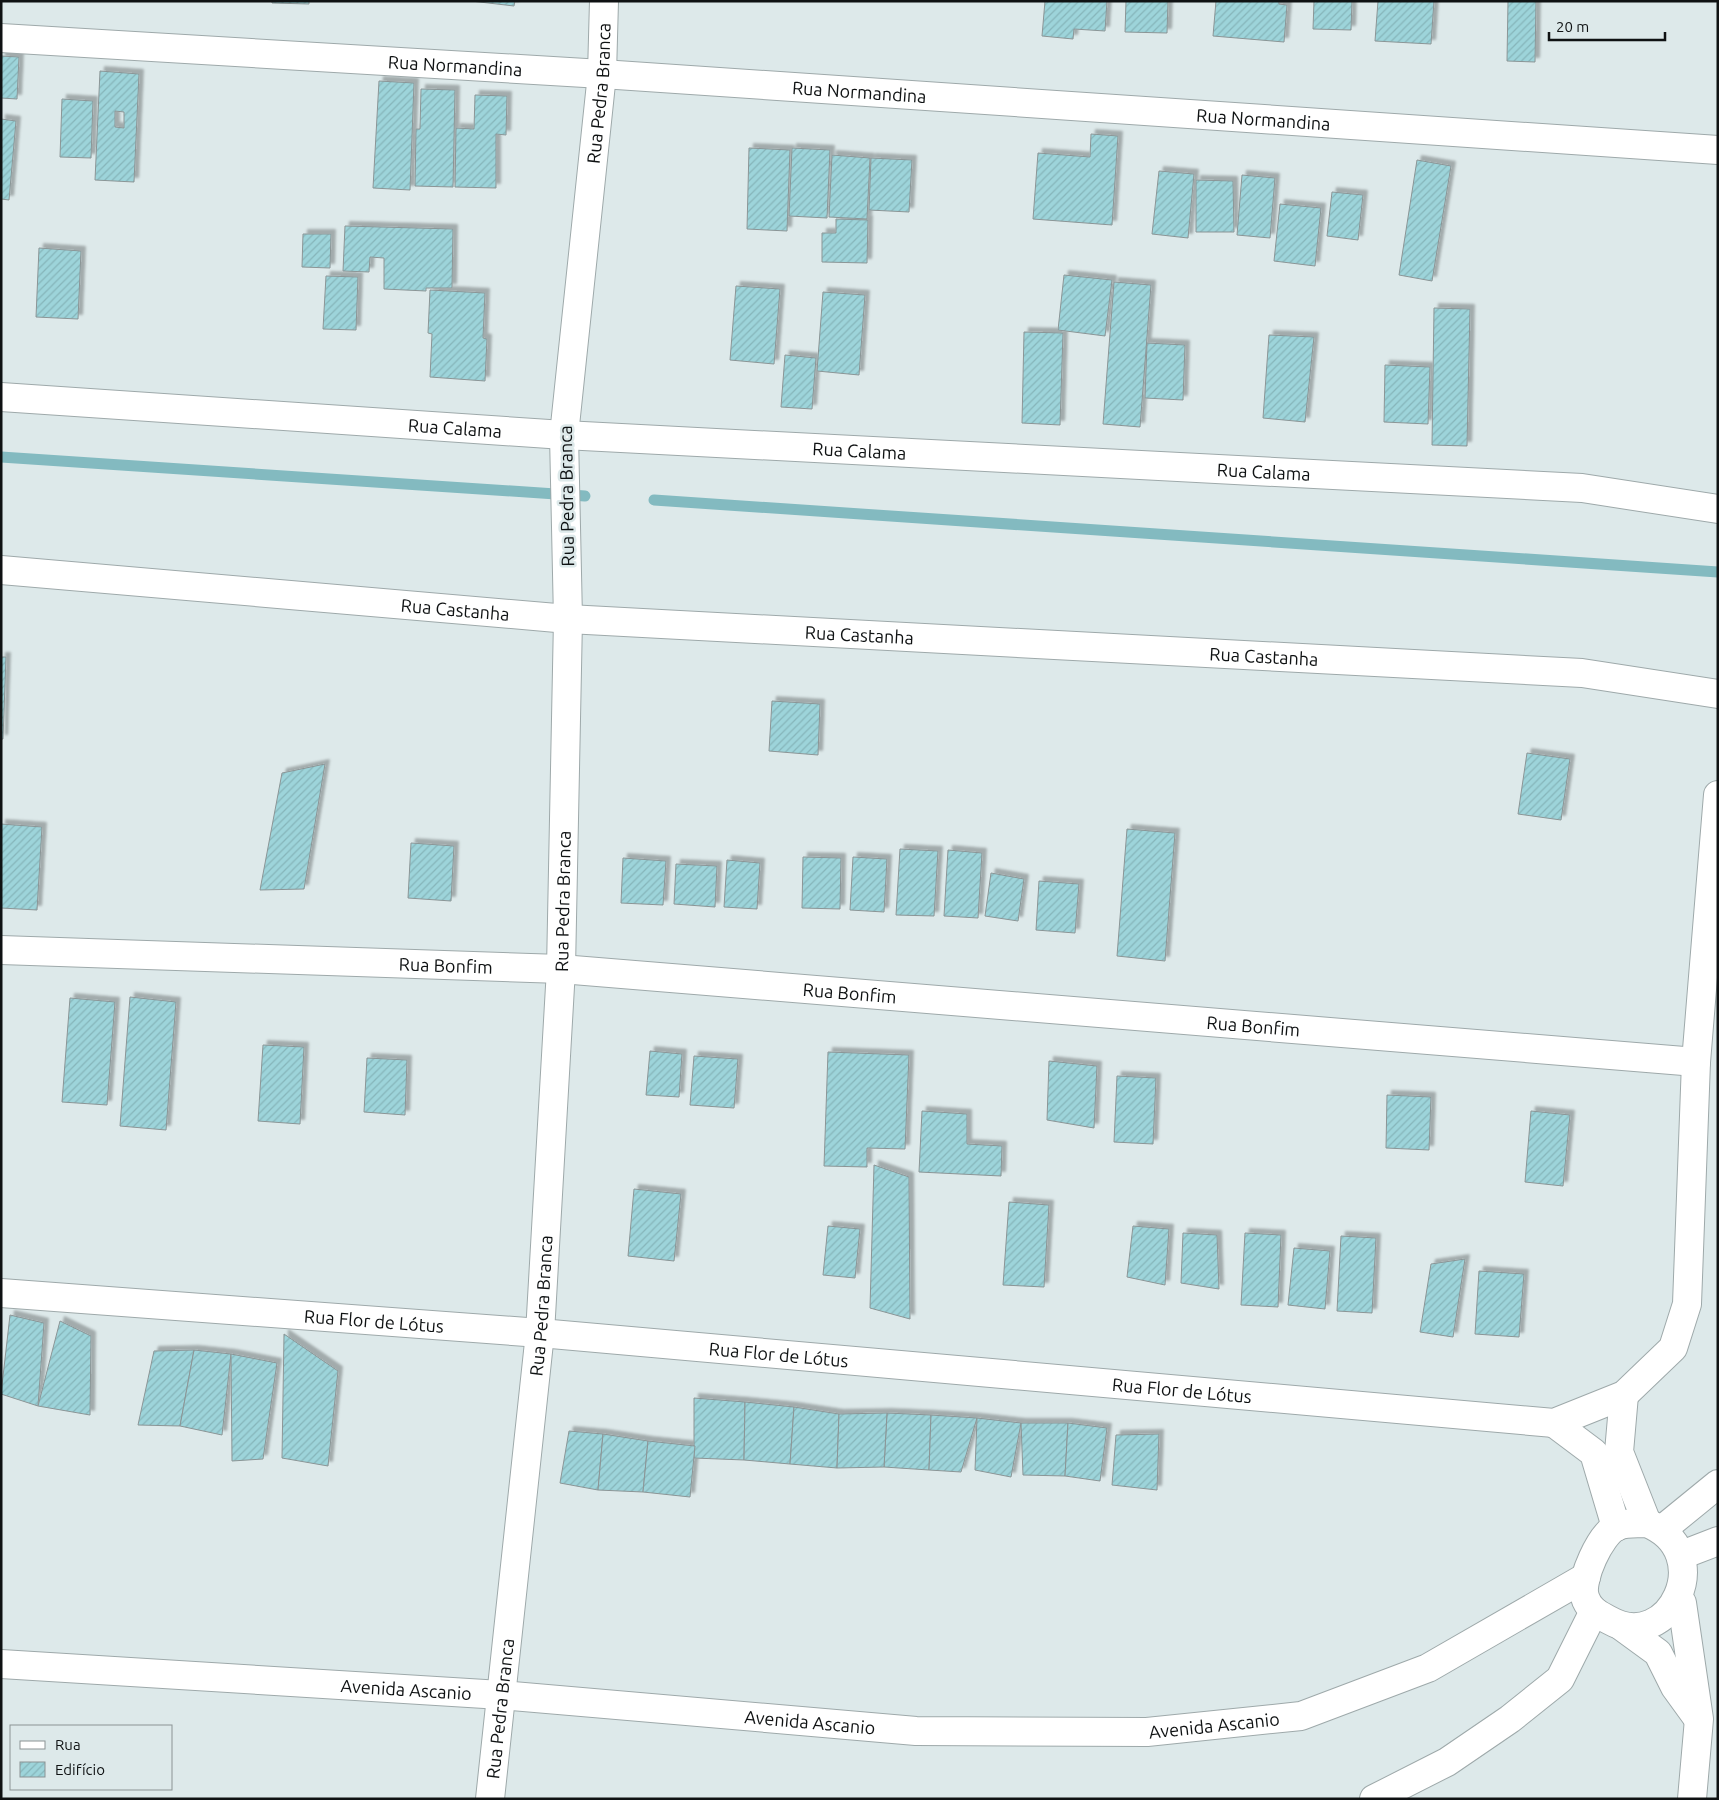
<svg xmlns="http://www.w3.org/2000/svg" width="1719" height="1800" font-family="Ubuntu,sans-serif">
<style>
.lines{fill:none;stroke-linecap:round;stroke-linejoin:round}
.stream{stroke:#83bac0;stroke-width:11}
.building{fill:url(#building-hatch);stroke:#8b9596;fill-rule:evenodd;filter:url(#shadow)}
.street-casing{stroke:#9ea9aa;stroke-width:30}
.street{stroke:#fff;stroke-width:28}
.labels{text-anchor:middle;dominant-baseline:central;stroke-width:5;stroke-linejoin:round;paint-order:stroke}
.street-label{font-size:18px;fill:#0f1213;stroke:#dde9ea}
</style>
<defs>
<pattern id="building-hatch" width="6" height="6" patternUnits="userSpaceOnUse" patternTransform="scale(1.25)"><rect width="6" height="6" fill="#9dd4da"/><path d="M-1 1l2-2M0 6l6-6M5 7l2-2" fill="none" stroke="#86b5ba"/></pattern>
<filter id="shadow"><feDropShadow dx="4.5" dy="-4.5" stdDeviation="1" flood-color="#0004"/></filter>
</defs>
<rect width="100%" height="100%" fill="#dde9ea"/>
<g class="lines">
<!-- stream -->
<g class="stream">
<polyline points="1,457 585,496"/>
<polyline points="654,500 1718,572"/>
</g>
</g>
<!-- building -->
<g class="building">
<polygon points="272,1 309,1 309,4 272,3"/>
<polygon points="471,1 515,1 514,6"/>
<polygon points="1045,1 1107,1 1105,31 1074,29 1073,39 1042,36"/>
<polygon points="1126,1 1168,1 1167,33 1125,32"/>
<polygon points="1216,1 1279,1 1279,4 1287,5 1284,42 1213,36"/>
<polygon points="1314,1 1352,1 1351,30 1313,29"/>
<polygon points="1378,1 1434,1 1431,44 1375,41"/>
<polygon points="1508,1 1536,1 1535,62 1507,61"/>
<polygon points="1,56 19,57 17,99 1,98"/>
<path d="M100,71L139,74L134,182L95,180ZM115,111L124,112V128L115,127Z"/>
<polygon points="379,81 414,83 410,190 373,188"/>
<polygon points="421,89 455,90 453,187 415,186 416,129 420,129"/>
<polygon points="475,95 507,96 506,135 496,134 496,188 455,187 456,128 474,129"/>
<polygon points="62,99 93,101 91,158 60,157"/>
<polygon points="1,119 16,121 9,200 1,199"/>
<polygon points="1091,134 1118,136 1112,225 1033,219 1038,153 1090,157"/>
<polygon points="749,148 790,150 787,231 747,229"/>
<polygon points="792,148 830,150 827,218 789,216"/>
<polygon points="832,155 870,158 867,219 829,217"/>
<polygon points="871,158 912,160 909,212 869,210"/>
<polygon points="1417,160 1451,166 1432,281 1399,275"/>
<polygon points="1159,171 1194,174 1188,238 1152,234"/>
<polygon points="1242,175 1275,178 1270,238 1237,235"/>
<polygon points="1196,180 1233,181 1234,232 1196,232"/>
<polygon points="1332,192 1363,195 1358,240 1327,236"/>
<polygon points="1280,204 1321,208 1315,266 1274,261"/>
<polygon points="836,219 868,220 867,263 822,262 822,233 836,233"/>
<polygon points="345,226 453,229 452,288 426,288 426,291 384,289 384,258 370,257 369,272 343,271"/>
<polygon points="303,234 331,234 330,268 302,267"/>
<polygon points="39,248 81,251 78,319 36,317"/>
<polygon points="1064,275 1112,280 1105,336 1058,330"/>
<polygon points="326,276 358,277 356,330 323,329"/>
<polygon points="1114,282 1151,285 1140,427 1103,424"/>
<polygon points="736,286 780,289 774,364 730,360"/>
<polygon points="430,290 485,293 483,338 487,339 485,381 430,377 432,334 428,333"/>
<polygon points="823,292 865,295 859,375 817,371"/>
<polygon points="1434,308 1470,309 1467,446 1432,445"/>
<polygon points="1024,332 1063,333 1060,425 1022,423"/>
<polygon points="1269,335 1314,337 1305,422 1263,418"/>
<polygon points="1147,343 1185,345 1183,400 1145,398"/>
<polygon points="785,355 816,358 812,409 781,407"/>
<polygon points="1385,365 1430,367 1428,424 1384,422"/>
<polygon points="1,657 6,657 3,739 1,739"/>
<polygon points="772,701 820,704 818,755 769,751"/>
<polygon points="1527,753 1570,759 1561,820 1518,814"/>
<polygon points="325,764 304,889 260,890 282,773"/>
<polygon points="1,824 42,827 37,910 1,908"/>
<polygon points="1127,829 1175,833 1165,961 1117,956"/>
<polygon points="411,843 454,846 451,901 408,898"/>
<polygon points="900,849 938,851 934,916 896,915"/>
<polygon points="948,850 982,853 978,918 944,916"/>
<polygon points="803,857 841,858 840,909 802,908"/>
<polygon points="853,857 887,859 884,912 850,910"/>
<polygon points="623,858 666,861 663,905 621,903"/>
<polygon points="727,860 760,863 757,909 724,907"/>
<polygon points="676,864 717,866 715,907 674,904"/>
<polygon points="991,873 1024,879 1018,921 985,916"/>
<polygon points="1039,881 1079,884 1075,933 1036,930"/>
<polygon points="130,997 176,1002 166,1130 120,1126"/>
<polygon points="70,998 115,1002 107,1105 62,1102"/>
<polygon points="263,1045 304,1047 300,1124 258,1121"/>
<polygon points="650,1051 682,1054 679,1097 646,1095"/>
<polygon points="828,1052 909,1055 905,1149 867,1148 867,1167 824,1166"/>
<polygon points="694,1056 738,1059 734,1108 690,1105"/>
<polygon points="367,1058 407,1060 405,1115 364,1112"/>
<polygon points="1049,1061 1097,1066 1094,1128 1047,1120"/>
<polygon points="1117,1076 1156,1078 1153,1144 1114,1142"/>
<polygon points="1387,1095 1431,1097 1429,1150 1386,1148"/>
<polygon points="922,1111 967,1114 967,1144 1002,1146 1001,1176 919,1172"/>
<polygon points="1531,1111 1570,1115 1563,1186 1525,1182"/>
<polygon points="874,1165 909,1177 910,1319 870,1308"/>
<polygon points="634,1189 681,1194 674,1261 628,1256"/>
<polygon points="1009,1202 1049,1205 1044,1287 1003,1285"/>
<polygon points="828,1226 860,1229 855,1278 823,1275"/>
<polygon points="1133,1226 1169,1229 1165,1285 1127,1277"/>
<polygon points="1183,1233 1217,1235 1219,1289 1181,1283"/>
<polygon points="1245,1233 1281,1235 1278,1307 1241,1305"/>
<polygon points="1341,1236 1376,1238 1372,1313 1337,1311"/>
<polygon points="1294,1248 1330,1251 1325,1309 1288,1305"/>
<polygon points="1465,1259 1453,1337 1420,1332 1431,1264"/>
<polygon points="1479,1271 1524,1274 1519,1337 1475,1334"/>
<polygon points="10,1315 44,1323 38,1406 1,1394"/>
<polygon points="60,1321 91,1336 90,1415 38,1406"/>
<polygon points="284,1334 338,1371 328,1466 282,1458"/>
<polygon points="194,1350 180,1426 138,1425 154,1351"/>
<polygon points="194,1350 231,1354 222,1435 180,1426"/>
<polygon points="231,1354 277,1363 263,1459 232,1461"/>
<polygon points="694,1398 745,1402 744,1460 694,1458"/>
<polygon points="745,1402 794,1407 790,1464 744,1460"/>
<polygon points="794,1407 839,1414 837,1468 790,1464"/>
<polygon points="887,1413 931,1415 929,1470 884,1467"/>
<polygon points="887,1413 884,1467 837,1468 839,1414"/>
<polygon points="931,1415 977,1418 961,1472 929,1470"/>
<polygon points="977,1418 1021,1423 1011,1477 975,1470"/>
<polygon points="1021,1423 1068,1423 1065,1476 1023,1475"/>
<polygon points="1068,1423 1107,1428 1100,1481 1065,1476"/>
<polygon points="569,1431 603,1434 598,1490 560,1483"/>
<polygon points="603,1434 648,1441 643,1492 598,1490"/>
<polygon points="1159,1434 1157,1490 1112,1485 1116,1435"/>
<polygon points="648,1441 695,1446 690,1497 643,1492"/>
</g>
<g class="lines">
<!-- street casing -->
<g class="street-casing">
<g id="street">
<path id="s1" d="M1,38L602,74L1718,150"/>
<path id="s2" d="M1,397L564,435L1582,488L1718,509"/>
<path id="s3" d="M1,570L568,619L1582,673L1718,694"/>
<path id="s4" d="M1,950L561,969L1696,1062"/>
<path id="s5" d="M1,1293L540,1333L1554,1423L1624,1395L1673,1348L1687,1304L1696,1062L1718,795"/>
<polyline points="1624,1395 1619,1452 1647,1523"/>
<polyline points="1554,1423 1594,1453 1616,1527"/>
<path d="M1647,1523C1719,1552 1670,1655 1609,1620C1604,1617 1597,1614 1593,1610C1590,1607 1586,1601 1585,1597C1579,1580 1601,1534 1616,1527C1625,1522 1637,1524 1647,1523Z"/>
<polyline points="1664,1528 1718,1484"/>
<polyline points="1687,1553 1718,1541"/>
<polyline points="1682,1603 1699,1719 1692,1799"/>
<polyline points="1621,1626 1658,1653 1675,1687 1696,1716"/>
<path id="s6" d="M1,1664L501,1695L916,1731L1147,1732L1301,1716L1428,1668L1586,1577"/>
<path id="s7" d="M490,1799L540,1333L561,969L568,619L564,435L602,74L604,1"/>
<polyline points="1374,1799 1447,1762 1510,1719 1560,1679 1594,1611"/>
</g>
</g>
<!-- street -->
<use href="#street" class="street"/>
</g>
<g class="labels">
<!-- street labels -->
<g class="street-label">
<text stroke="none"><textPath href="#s1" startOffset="455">Rua Normandina</textPath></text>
<text stroke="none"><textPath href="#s7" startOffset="1711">Rua Pedra Branca</textPath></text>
<text stroke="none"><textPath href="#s1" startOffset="860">Rua Normandina</textPath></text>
<text stroke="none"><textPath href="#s1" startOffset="1265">Rua Normandina</textPath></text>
<text stroke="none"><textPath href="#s2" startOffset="455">Rua Calama</textPath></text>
<text stroke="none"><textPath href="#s2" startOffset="860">Rua Calama</textPath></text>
<text stroke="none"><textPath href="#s2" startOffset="1265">Rua Calama</textPath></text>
<text transform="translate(566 496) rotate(-91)">Rua Pedra Branca</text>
<text stroke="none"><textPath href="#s3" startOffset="456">Rua Castanha</textPath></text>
<text stroke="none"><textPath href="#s3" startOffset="861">Rua Castanha</textPath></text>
<text stroke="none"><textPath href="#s3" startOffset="1266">Rua Castanha</textPath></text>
<text stroke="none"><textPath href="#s7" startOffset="901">Rua Pedra Branca</textPath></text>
<text stroke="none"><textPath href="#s4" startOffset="445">Rua Bonfim</textPath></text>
<text stroke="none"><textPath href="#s4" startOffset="850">Rua Bonfim</textPath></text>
<text stroke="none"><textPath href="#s4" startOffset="1255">Rua Bonfim</textPath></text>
<text stroke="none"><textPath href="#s7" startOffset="496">Rua Pedra Branca</textPath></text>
<text stroke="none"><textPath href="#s5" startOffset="374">Rua Flor de Lótus</textPath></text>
<text stroke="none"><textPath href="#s5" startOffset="780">Rua Flor de Lótus</textPath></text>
<text stroke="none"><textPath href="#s5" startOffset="1185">Rua Flor de Lótus</textPath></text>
<text stroke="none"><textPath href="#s6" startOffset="406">Avenida Ascanio</textPath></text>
<text stroke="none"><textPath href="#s7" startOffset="91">Rua Pedra Branca</textPath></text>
<text stroke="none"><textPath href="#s6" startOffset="811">Avenida Ascanio</textPath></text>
<text stroke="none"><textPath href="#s6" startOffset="1216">Avenida Ascanio</textPath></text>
</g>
</g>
<!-- border -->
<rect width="1719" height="1800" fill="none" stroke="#0f1213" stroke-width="5"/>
<!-- legend -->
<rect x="10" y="1725" width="162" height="65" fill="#dde9ea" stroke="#8b9394"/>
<rect x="20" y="1741" width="25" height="8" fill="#ffffff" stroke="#8b9394"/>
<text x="55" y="1750" font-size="15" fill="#0f1213">Rua</text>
<rect x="20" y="1762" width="25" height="15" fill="url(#building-hatch)" stroke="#8b9394"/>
<text x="55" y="1775" font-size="15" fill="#0f1213">Edifício</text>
<!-- scale -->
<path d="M1549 32v8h116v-8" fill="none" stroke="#0f1213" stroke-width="2.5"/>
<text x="1556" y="32" font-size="15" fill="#0f1213" stroke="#dde9ea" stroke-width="4" paint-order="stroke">20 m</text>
</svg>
